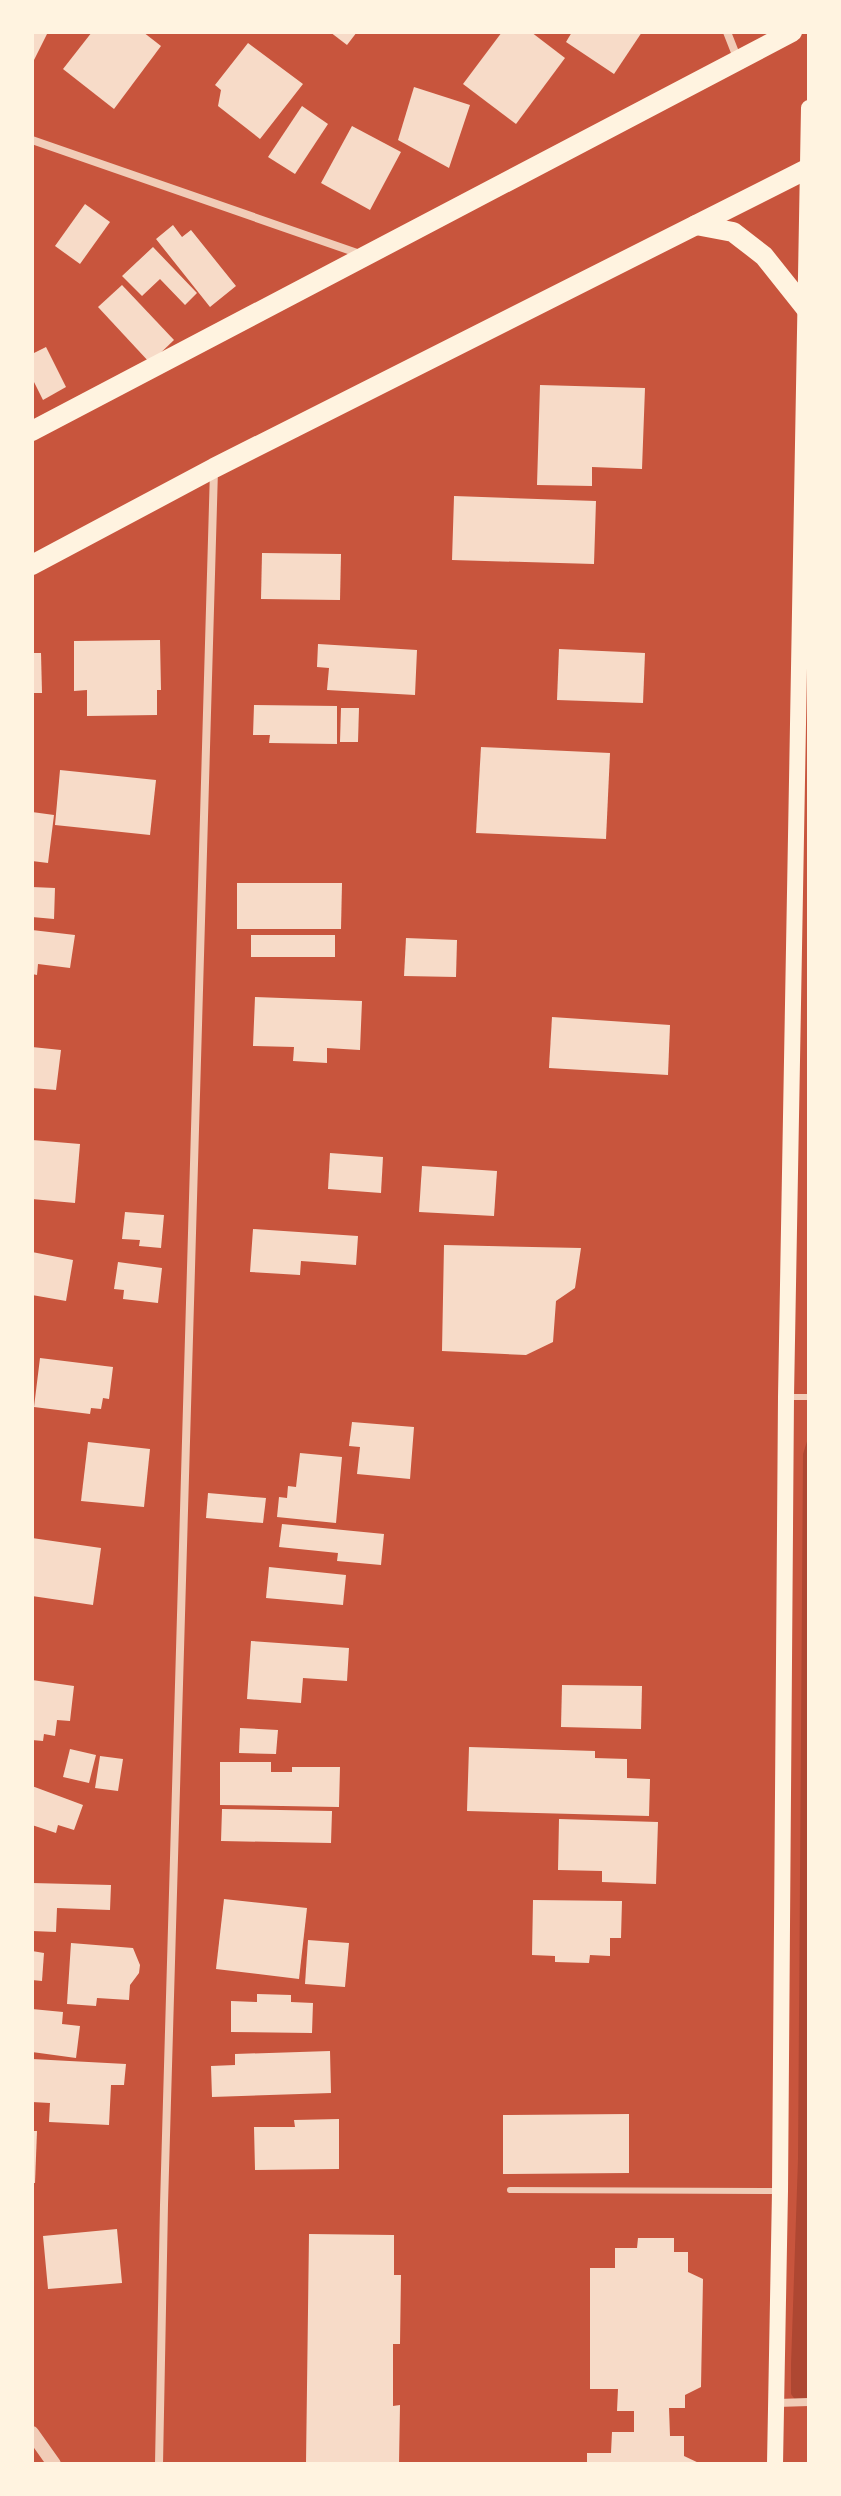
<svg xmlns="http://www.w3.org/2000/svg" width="841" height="2496" font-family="Lato,sans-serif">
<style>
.green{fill:#ae4732}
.building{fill:#f7dbc8}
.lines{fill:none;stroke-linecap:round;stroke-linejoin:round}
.service{stroke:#f1ccb7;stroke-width:6}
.minor{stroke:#f1ccb7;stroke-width:8}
.tertiary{stroke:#f1ccb7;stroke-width:14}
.secondary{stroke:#fff3e0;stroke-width:16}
.primary{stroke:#fff3e0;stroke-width:20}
</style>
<rect width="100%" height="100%" fill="#c8553d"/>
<!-- green -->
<polygon class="green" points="809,1435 809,2405 799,2405 791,2394 791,2365 798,2159 803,1454"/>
<!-- building -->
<g class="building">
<polygon points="32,32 48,32 32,64"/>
<polygon points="92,32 143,32 161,46 114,109 63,69"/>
<polygon points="330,32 357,32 347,45"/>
<polygon points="502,32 531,32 565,58 516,124 463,84"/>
<polygon points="572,32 642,32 614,74 566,42"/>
<polygon points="248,43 303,84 260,139 218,106 221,90 215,85"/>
<polygon points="414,87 470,105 449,168 398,140"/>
<polygon points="302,106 328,124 295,174 268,157"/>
<polygon points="352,126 401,152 370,210 321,183"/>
<polygon points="85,204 110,222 80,264 55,246"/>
<polygon points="173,225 182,237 191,230 236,286 210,307 156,239"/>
<polygon points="153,247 197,293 185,305 160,279 142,296 122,276"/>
<polygon points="122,285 174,340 150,363 98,307"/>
<polygon points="46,347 66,387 43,400 32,378 32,354"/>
<polygon points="540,385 645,388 642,469 592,467 592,486 537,485"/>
<polygon points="454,496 596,501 594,564 452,560"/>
<polygon points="262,553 341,554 340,600 261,599"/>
<polygon points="160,640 161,690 157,690 157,715 87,716 87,690 74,691 74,641"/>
<polygon points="318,644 417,650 415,695 327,690 329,668 317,667"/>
<polygon points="559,649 645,653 643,703 557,700"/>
<polygon points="32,653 41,653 42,693 32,693"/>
<polygon points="254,705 337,706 337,744 269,743 270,735 253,735"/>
<polygon points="341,708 359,708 358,742 340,742"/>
<polygon points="481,747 610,753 606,839 476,833"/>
<polygon points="60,770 156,780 150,835 55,825"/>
<polygon points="32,812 54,815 48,863 32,861"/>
<polygon points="237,883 342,883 341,929 237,929"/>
<polygon points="32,887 55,888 54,919 32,917"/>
<polygon points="32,930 75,935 70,968 38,964 37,975 32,974"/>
<rect x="251" y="935" width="84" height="22"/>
<polygon points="406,938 457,940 456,977 404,976"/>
<polygon points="255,997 362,1001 360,1050 327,1048 327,1063 293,1061 294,1047 253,1046"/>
<polygon points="552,1017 670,1025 668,1075 549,1068"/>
<polygon points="32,1047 61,1050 56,1090 32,1088"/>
<polygon points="32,1140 80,1144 75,1203 32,1199"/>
<polygon points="330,1153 383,1157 381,1193 328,1189"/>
<polygon points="422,1166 497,1171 494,1216 419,1212"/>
<polygon points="125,1212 164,1215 161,1248 139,1246 140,1240 122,1239"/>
<polygon points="253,1229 358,1236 356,1265 301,1261 300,1275 250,1272"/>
<polygon points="444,1245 581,1248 575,1288 556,1301 553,1342 526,1355 442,1351"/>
<polygon points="32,1252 73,1260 66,1301 32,1295"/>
<polygon points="118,1262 162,1268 158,1303 123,1299 124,1290 114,1289"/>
<polygon points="40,1358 113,1367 109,1399 103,1398 101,1409 91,1408 90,1414 34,1407"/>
<polygon points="352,1422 414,1427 410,1479 357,1474 360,1447 349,1446"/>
<polygon points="88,1442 150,1449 144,1507 81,1501"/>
<polygon points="300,1453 342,1457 336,1523 277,1517 279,1497 287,1498 288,1486 296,1487"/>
<polygon points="208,1493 266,1498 263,1523 206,1518"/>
<polygon points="282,1524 384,1534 381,1565 337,1561 338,1553 279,1547"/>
<polygon points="32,1538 101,1548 93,1605 32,1596"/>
<polygon points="269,1567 346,1575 343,1605 266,1598"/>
<polygon points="251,1641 349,1648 347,1681 303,1678 301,1703 247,1699"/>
<polygon points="32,1680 74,1686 70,1721 57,1720 55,1736 44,1734 43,1741 32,1740"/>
<polygon points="562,1685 642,1686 641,1729 561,1727"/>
<polygon points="240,1728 278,1730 276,1754 239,1753"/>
<polygon points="469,1747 595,1751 595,1758 627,1759 627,1778 650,1779 649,1816 467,1811"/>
<polygon points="70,1749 96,1755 89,1783 63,1777"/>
<polygon points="100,1756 123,1759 118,1791 95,1788"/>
<polygon points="220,1762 271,1762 271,1772 292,1772 292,1767 340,1767 339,1807 220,1805"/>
<polygon points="32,1786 83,1805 74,1830 58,1825 56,1833 32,1825"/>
<polygon points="222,1809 332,1811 331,1843 221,1841"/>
<polygon points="559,1819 658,1822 656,1884 602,1882 602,1871 558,1870"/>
<polygon points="32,1883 111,1885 110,1910 57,1908 56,1932 32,1931"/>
<polygon points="224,1899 307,1908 299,1979 216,1969"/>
<polygon points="533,1900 622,1901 621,1938 610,1938 610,1956 590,1955 589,1963 555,1962 555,1956 532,1955"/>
<polygon points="308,1940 349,1943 345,1987 305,1984"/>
<polygon points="71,1943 133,1948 140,1965 139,1973 130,1985 129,2000 97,1998 96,2006 67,2004"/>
<polygon points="32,1951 44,1953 42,1981 32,1980"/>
<polygon points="257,1994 291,1995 291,2002 313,2003 312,2033 231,2032 231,2001 257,2002"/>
<polygon points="32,2009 63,2012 62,2024 80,2026 76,2058 32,2052"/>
<polygon points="330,2051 331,2093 212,2097 211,2066 235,2065 235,2054"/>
<polygon points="32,2059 126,2064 124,2085 111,2085 109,2125 49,2122 50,2103 32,2102"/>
<polygon points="629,2114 629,2173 503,2174 503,2115"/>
<polygon points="339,2119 339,2169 255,2170 254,2127 295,2127 294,2120"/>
<polygon points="32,2131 37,2131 35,2183 32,2183"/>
<polygon points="117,2229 122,2283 48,2289 43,2236"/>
<polygon points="309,2234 394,2235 394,2275 401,2275 400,2344 393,2344 393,2406 400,2405 399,2464 306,2464"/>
<polygon points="638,2238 674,2238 674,2252 688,2252 688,2272 703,2279 701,2387 685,2395 685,2408 669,2408 670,2436 684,2436 684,2456 701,2464 587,2464 587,2453 611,2453 612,2432 634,2432 634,2411 617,2411 618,2389 590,2389 590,2268 615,2268 615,2248 637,2248"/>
</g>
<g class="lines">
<!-- service -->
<g class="service">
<polyline points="789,1397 809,1397"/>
<polyline points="510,2190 778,2191"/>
</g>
<!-- minor -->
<g class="minor">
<polyline points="727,32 738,60"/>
<polyline points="32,140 360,254"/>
<polyline points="777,2403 809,2402"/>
<polyline points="159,2464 164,2205 214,470"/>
</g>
<!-- tertiary -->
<polyline class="tertiary" points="32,2433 54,2464"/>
<!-- secondary -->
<polyline class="secondary" points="775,2464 780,2191 786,1397 809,108"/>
<!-- primary -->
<g class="primary">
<polyline points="696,225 733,232 764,256 807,310"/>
<polyline points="32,431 792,32"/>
<polyline points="32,565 214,468 809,168"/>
</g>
</g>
<!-- border -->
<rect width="841" height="2496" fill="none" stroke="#fff3e0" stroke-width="68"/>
</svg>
